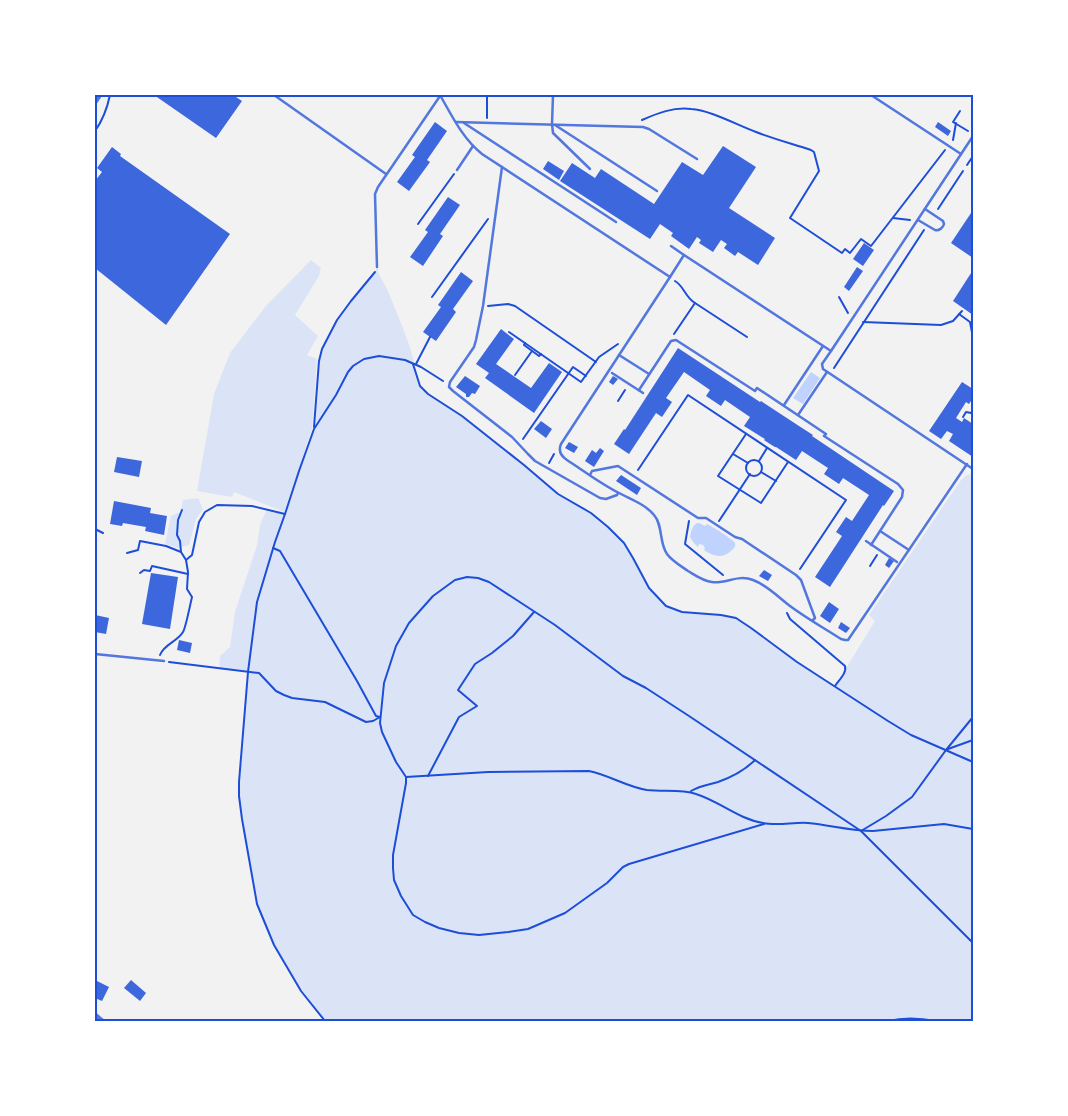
<svg xmlns="http://www.w3.org/2000/svg" width="1068" height="1116" font-family="Commissioner,sans-serif">
<style>
.green{fill:#dbe4f7}
.water{fill:#bfd3fe}
.building{fill:#3d67dc}
.lines{fill:none;stroke-linecap:round;stroke-linejoin:round}
.path{stroke:#1d4ed8;stroke-width:2}
.service{stroke:#5277de;stroke-width:2.5}
.minor{stroke:#5277de;stroke-width:5}
.tertiary{stroke:#5277de;stroke-width:6}
.neatline{fill:none;stroke:#1d4ed8;stroke-width:2}
</style>
<rect width="100%" height="100%" fill="#f2f2f2"/>
<!-- green -->
<g class="green">
<polygon points="311,260 321,268 319,276 295,315 318,336 307,355 317,359 312,429 302,459 314,429 319,361 322,349 337,319 375,272 377,267 378,272 388,291 404,331 411,350 420,386 428,394 462,416 558,494 591,513 608,527 624,543 649,588 666,606 682,612 721,615 736,618 797,662 835,686 875,621 869,615 961,480 967,475 973,474 973,1021 325,1021 301,991 274,945 257,904 239,796 239,782 248,672 219,669 220,656 230,647 235,612 257,545 260,525 266,511 285,514 296,478 284,512 234,492 232,497 197,491 214,394 230,353 265,307"/>
<polygon points="198,498 203,509 196,519 189,545 178,548 165,544 171,516 180,512 183,500"/>
</g>
<!-- water -->
<g class="water">
<polygon points="811,372 820,378 803,404 793,398"/>
<path d="M699,523L705,526L707,524L709,525C713,527 734,540 735,543C736,546 734,548 732,550C723,559 714,557 704,550L705,548L703,545L699,544L698,547L693,542L690,537C691,531 693,523 699,523Z"/>
</g>
<!-- building -->
<g class="building">
<polygon points="154,95 179,95 181,96 182,95 233,95 242,101 216,138"/>
<polygon points="435,122 447,131 427,160 430,162 409,191 397,182 415,157 412,155"/>
<polygon points="938,122 951,131 948,136 935,127"/>
<polygon points="723,146 756,167 729,208 775,238 758,265 738,252 735,256 724,248 727,244 721,240 713,252 699,243 701,240 697,237 689,249 671,236 673,233 660,224 650,239 560,181 572,163 595,178 601,169 654,204 682,162 703,175"/>
<polygon points="112,147 121,154 120,156 230,234 166,325 95,268 95,181 102,172 97,168"/>
<polygon points="548,161 564,171 559,180 543,169"/>
<polygon points="448,197 460,205 440,234 443,236 423,266 410,257 428,232 425,230"/>
<polygon points="973,210 973,258 951,243"/>
<polygon points="864,243 874,250 863,266 853,259"/>
<polygon points="857,267 863,271 849,291 844,287"/>
<polygon points="973,270 973,315 953,301"/>
<polygon points="461,272 473,281 453,309 456,312 436,341 423,332 441,307 438,305"/>
<polygon points="501,329 514,339 496,364 531,388 549,363 562,372 534,413 485,378 489,373 476,364"/>
<polygon points="678,348 760,402 761,401 799,426 813,435 812,436 894,491 884,506 883,505 830,587 815,577 842,536 836,532 846,517 852,521 869,495 843,478 839,484 824,474 828,468 802,451 796,460 776,447 775,447 770,444 764,440 765,439 744,426 750,417 725,400 721,406 706,396 710,390 684,372 666,398 672,402 662,417 656,413 629,454 614,444 624,429 625,430"/>
<polygon points="465,376 480,386 475,394 472,393 469,397 466,397 466,394 456,387"/>
<polygon points="613,376 618,379 613,385 609,382"/>
<polygon points="962,382 973,389 973,398 969,404 966,402 956,418 962,422 964,418 973,424 973,457 949,441 953,434 947,431 941,439 929,431"/>
<polygon points="541,421 552,429 546,438 534,429"/>
<polygon points="569,442 578,447 574,453 565,448"/>
<polygon points="600,448 604,451 594,467 585,461 592,450 596,453"/>
<polygon points="117,457 142,461 139,477 114,472"/>
<polygon points="621,475 641,488 637,495 616,481"/>
<polygon points="114,501 151,508 150,513 167,516 164,535 145,531 146,527 123,523 122,526 110,524"/>
<polygon points="889,558 894,561 889,568 885,565"/>
<polygon points="764,570 772,575 768,581 759,576"/>
<polygon points="151,573 178,577 170,629 142,624"/>
<polygon points="829,602 839,609 830,623 820,616"/>
<polygon points="95,615 109,618 106,634 95,632"/>
<polygon points="841,622 850,628 846,633 838,628"/>
<polygon points="179,640 192,643 190,653 177,650"/>
<polygon points="95,980 109,987 102,1001 95,998"/>
<polygon points="131,980 146,993 140,1001 124,988"/>
</g>
<g class="lines">
<!-- path -->
<g class="path">
<polyline points="960,111 953,122 968,131"/>
<polyline points="487,118 487,95"/>
<path d="M642,120C658,113 673,107 691,109C710,110 737,125 756,132C774,139 793,144 811,150L814,152L819,171L790,218L842,253L845,249L850,253L861,239L871,246L945,150"/>
<path d="M95,131C103,120 107,109 110,95"/>
<polyline points="953,140 956,123"/>
<polyline points="967,165 973,156"/>
<polyline points="938,209 963,171"/>
<polyline points="893,218 910,220"/>
<polyline points="418,224 454,174"/>
<polyline points="432,297 488,219"/>
<polyline points="839,297 848,313"/>
<polyline points="695,303 747,337"/>
<polyline points="488,306 508,304 515,306 596,362"/>
<polyline points="959,314 970,322 973,338"/>
<polyline points="863,322 941,325 953,321 962,311"/>
<polyline points="509,332 581,382 599,357 618,344"/>
<path d="M674,334L695,303C685,297 684,286 675,281"/>
<polyline points="525,343 524,345 539,356 541,354"/>
<polyline points="413,364 420,386 428,394 462,416 524,465 558,494 591,513 608,527 624,543 633,558 649,588 666,606 682,612 721,615 736,618 751,628 797,662 888,721 911,735 973,762"/>
<polyline points="416,364 430,337"/>
<polyline points="834,368 924,230"/>
<polyline points="515,375 532,351"/>
<polyline points="618,401 625,390"/>
<polyline points="963,417 966,412 971,413 973,410"/>
<polyline points="314,427 319,361 322,349 337,320 351,301 375,272"/>
<polyline points="746,434 718,476 761,503 788,462"/>
<polyline points="523,439 573,367 586,376"/>
<polyline points="733,454 748,463"/>
<circle cx="754" cy="468" r="8"/>
<polyline points="759,461 767,448"/>
<polyline points="549,463 554,454"/>
<polyline points="638,470 688,395 846,500 800,569"/>
<polyline points="761,472 776,481"/>
<polyline points="689,521 685,544 723,575"/>
<polyline points="719,521 750,474"/>
<polyline points="95,529 103,533"/>
<polyline points="181,552 180,541 177,535 178,520 182,510"/>
<polyline points="127,553 138,550 140,541 166,546 181,552 186,560"/>
<polyline points="870,566 877,555"/>
<polyline points="140,573 144,570 150,571 152,566 188,574"/>
<path d="M787,613L790,619L845,666C847,673 839,680 835,686"/>
<path d="M160,655C164,644 177,642 183,632C186,627 190,605 192,597L187,589L188,572L186,560L192,555L199,522L205,512L217,505L252,506L285,514"/>
<polyline points="169,662 259,673 276,691 284,695 292,698 325,702 366,722 373,721 380,717 376,716 357,681 280,551 273,548"/>
<polyline points="948,749 973,740"/>
<polyline points="428,776 459,717 477,706 458,690 475,664 492,653 513,636 534,612"/>
<path d="M406,777L488,772L589,771C609,775 627,787 647,790C663,792 681,789 696,794C719,801 738,819 763,823C777,826 794,822 808,823C830,825 851,831 873,831L944,824L973,829"/>
<path d="M691,791C701,785 708,785 718,782C732,777 744,771 755,760"/>
<polyline points="764,824 629,864 623,867 607,883 565,913 528,929 508,932 479,935 459,933 439,928 425,922 413,915 401,896 394,880 393,868 393,855 406,783 406,777 396,762 382,732 380,723 384,683 396,646 409,623 433,596 455,580 467,577 478,578 489,582 555,625 623,676 646,688 689,716 861,831 973,943"/>
<polyline points="861,831 886,816 912,797 946,750 973,717"/>
<polyline points="325,1021 301,991 274,945 257,904 242,819 239,796 239,782 248,672 257,602 275,542 285,514 299,471 314,429 336,395 348,372 353,366 364,359 379,356 405,360 421,367 443,381"/>
<path d="M888,1021C905,1017 920,1018 936,1021"/>
</g>
<!-- service -->
<g class="service">
<polyline points="274,95 386,174"/>
<path d="M440,95C452,116 463,139 482,154L670,277L684,255L831,351L822,364L823,369L973,469"/>
<polyline points="553,95 552,124 553,133 590,169"/>
<polyline points="871,95 961,154"/>
<polyline points="456,122 643,127 649,129 697,159"/>
<polyline points="464,123 616,222"/>
<polyline points="555,125 657,191"/>
<polyline points="502,167 483,306 476,340 474,347 450,382 449,387 453,391 512,437 528,454 535,461 600,498 606,499 617,495 618,493"/>
<polyline points="457,170 473,146"/>
<path d="M918,220L935,230C939,231 943,228 944,224L943,221L925,209"/>
<polyline points="671,246 684,255"/>
<polyline points="377,267 375,194 378,187 440,96"/>
<path d="M670,277L561,444C558,451 561,456 567,460C584,471 601,484 619,493C630,499 645,504 654,515C663,525 659,543 667,554C672,561 681,566 688,571C695,575 703,581 712,582C726,584 738,574 753,580C767,585 778,597 790,606C806,618 824,628 841,639L845,640H848L967,464"/>
<polyline points="831,351 973,136"/>
<polyline points="619,355 649,374"/>
<polyline points="612,373 643,393"/>
<polyline points="639,390 671,341 676,340 755,391 757,388 826,434 824,436 898,484 903,490 902,497 871,545"/>
<polyline points="784,405 823,346"/>
<polyline points="798,415 827,372"/>
<polyline points="590,475 592,471 618,466 698,518 706,518 735,537 742,539 796,575 801,580 815,618 813,620"/>
<polyline points="880,531 909,550"/>
<polyline points="866,541 897,562"/>
<polyline points="95,654 164,661"/>
</g>
<!-- minor -->
<polyline class="minor" points="95,1015 102,1021"/>
<!-- tertiary -->
<polyline class="tertiary" points="95,101 99,95"/>
</g>
<!-- border -->
<rect width="1068" height="1116" fill="none" stroke="#ffffff" stroke-width="192"/>
<rect x="96" y="96" width="876" height="924" class="neatline"/>
</svg>
